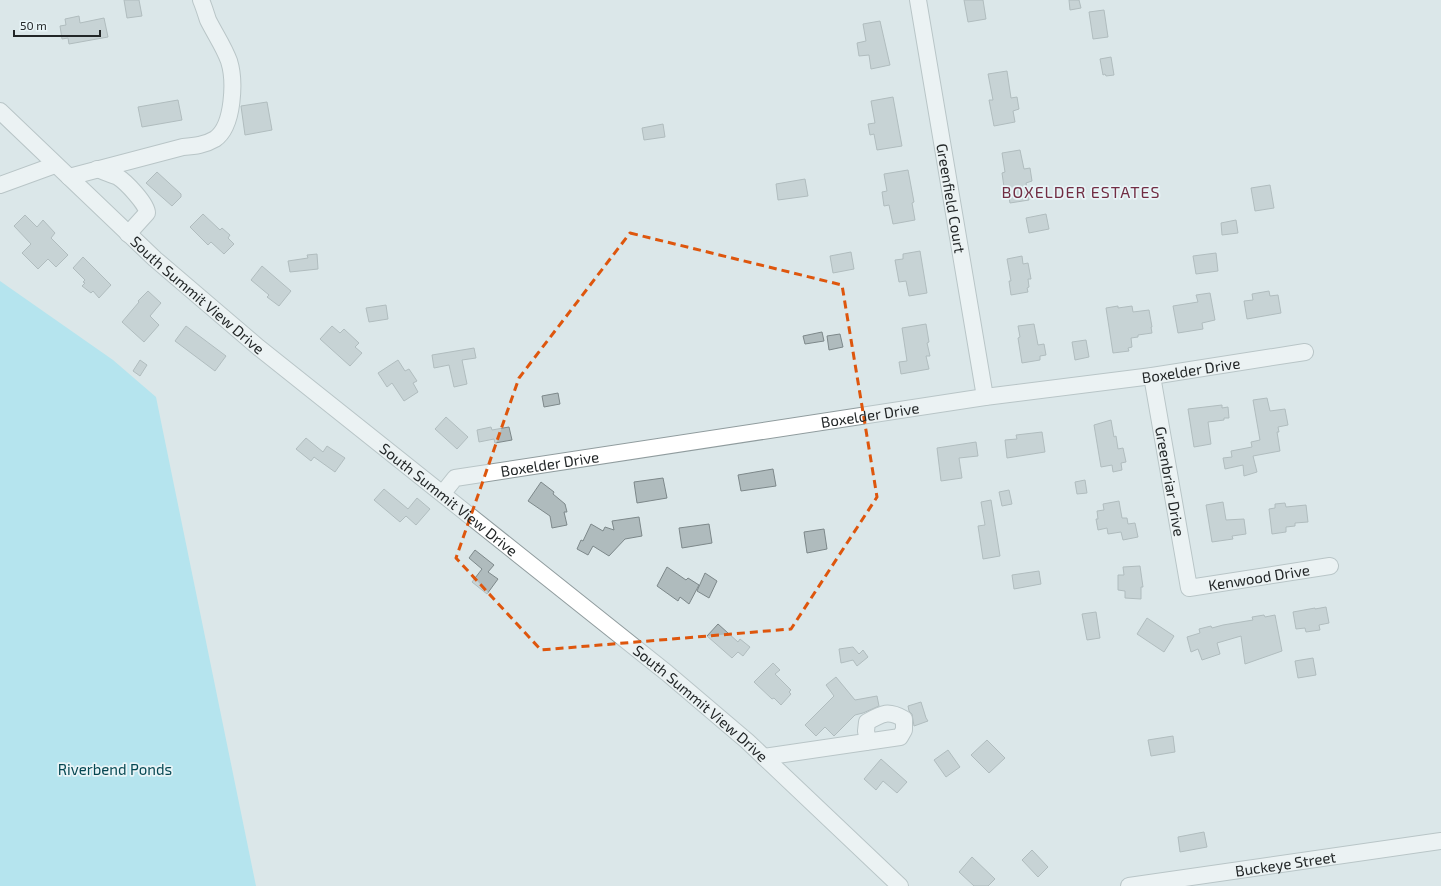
<svg xmlns="http://www.w3.org/2000/svg" width="1441" height="886" font-family="'Exo 2',sans-serif">
<style>
.green{fill:#88e1f3}
.building{fill:#afbbbd;stroke:#7d888a}
.lines{fill:none;stroke-linecap:round;stroke-linejoin:round}
.minor-casing{stroke:#909c9e;stroke-width:18}
.minor{stroke:#fff;stroke-width:16}
.marked{fill:none;stroke:#de560d;stroke-width:3;stroke-dasharray:8 5;stroke-linejoin:round}
.labels{text-anchor:middle;dominant-baseline:central;stroke-width:3.5;stroke-linejoin:round;paint-order:stroke}
.street-label{font-size:15px;fill:#222627;stroke:#e8f4f7}
.park-label{font-size:15px;fill:#054752;stroke:#e8f4f7}
.neighbourhood-label{font-size:16px;letter-spacing:1px;fill:#712d43;stroke:#e8f4f7}
</style>
<rect width="100%" height="100%" fill="#dbe7e9"/>
<!-- green -->
<polygon class="green" points="0,281 113,360 156,397 256,886 0,886"/>
<!-- building -->
<g class="building">
<polygon points="124,0 139,0 142,16 127,18"/>
<polygon points="964,0 983,0 986,19 968,22"/>
<polygon points="1069,0 1079,0 1081,8 1070,10"/>
<polygon points="1104,10 1108,37 1093,39 1089,12"/>
<polygon points="79,16 80,23 104,18 108,37 69,44 68,38 62,39 60,26 66,25 65,19"/>
<polygon points="880,21 890,65 871,69 869,55 859,56 857,43 866,41 863,24"/>
<polygon points="1111,57 1114,75 1106,76 1105,74 1103,75 1100,59"/>
<polygon points="1007,71 1011,98 1017,97 1019,109 1013,111 1015,122 994,126 989,100 993,100 988,74"/>
<polygon points="893,97 902,146 877,150 874,134 870,135 868,124 875,123 871,101"/>
<polygon points="178,100 182,120 142,127 138,107"/>
<polygon points="267,102 272,130 245,135 241,106"/>
<polygon points="663,124 665,137 644,140 642,128"/>
<polygon points="1020,150 1024,169 1030,168 1032,181 1026,183 1029,200 1010,203 1007,186 1004,187 1002,173 1005,172 1002,153"/>
<polygon points="908,170 914,202 912,203 915,220 893,224 889,205 884,206 882,192 887,191 884,174"/>
<polygon points="157,172 181,194 181,197 172,206 146,183"/>
<polygon points="805,179 808,196 778,200 776,184"/>
<polygon points="1270,185 1274,208 1255,211 1251,188"/>
<polygon points="203,214 220,230 222,228 230,235 228,238 234,244 224,254 211,242 208,245 190,227"/>
<polygon points="1046,214 1049,229 1029,233 1026,218"/>
<polygon points="25,215 37,227 43,220 55,233 51,238 68,255 56,267 48,259 38,269 22,253 31,244 14,226"/>
<polygon points="1236,220 1238,233 1222,235 1221,223"/>
<polygon points="920,251 927,293 909,296 906,281 899,282 895,260 903,259 903,254"/>
<polygon points="851,252 854,269 833,273 830,256"/>
<polygon points="1216,253 1218,271 1196,274 1193,256"/>
<polygon points="317,254 318,269 290,272 288,261 308,258 307,255"/>
<polygon points="1022,256 1023,264 1028,263 1031,279 1028,279 1029,287 1027,288 1028,292 1011,295 1009,281 1011,281 1007,259"/>
<polygon points="83,257 111,285 99,298 93,291 91,293 82,286 85,283 83,282 85,280 73,268"/>
<polygon points="262,266 291,291 279,306 267,297 269,295 251,280"/>
<polygon points="148,291 161,303 150,316 159,325 144,342 122,322 139,302 138,301"/>
<polygon points="1269,291 1270,296 1278,295 1281,313 1247,319 1244,301 1253,300 1252,294"/>
<polygon points="1210,293 1215,320 1202,323 1203,329 1178,333 1173,306 1198,302 1196,295"/>
<polygon points="386,305 388,319 369,322 366,308"/>
<polygon points="1118,306 1118,308 1132,306 1133,312 1149,310 1152,327 1151,327 1152,333 1138,335 1138,337 1131,338 1132,347 1128,348 1129,351 1113,353 1106,308"/>
<polygon points="926,324 929,342 927,343 930,356 926,356 929,369 901,374 899,362 907,361 902,328"/>
<polygon points="1034,324 1038,345 1044,344 1046,355 1040,356 1040,360 1022,363 1018,338 1020,337 1018,326"/>
<polygon points="186,326 226,356 215,371 175,341"/>
<polygon points="332,326 340,333 344,329 359,343 355,347 362,353 350,366 320,339"/>
<polygon points="822,332 824,341 805,344 803,336"/>
<polygon points="840,334 843,347 829,350 827,336"/>
<polygon points="1086,340 1089,357 1075,360 1072,342"/>
<polygon points="474,348 476,358 462,360 467,384 454,387 449,365 434,368 432,355"/>
<polygon points="140,360 147,365 140,376 133,371"/>
<polygon points="398,360 405,371 409,369 417,381 413,383 418,392 404,401 392,383 387,387 378,373"/>
<polygon points="558,393 560,404 544,407 542,396"/>
<polygon points="1267,398 1270,411 1285,409 1288,425 1278,427 1279,432 1277,432 1280,451 1253,456 1257,472 1244,476 1243,465 1225,469 1223,458 1232,457 1231,451 1252,447 1251,442 1260,440 1253,400"/>
<polygon points="1222,405 1222,408 1228,407 1229,418 1224,418 1224,420 1208,422 1211,444 1194,447 1188,409"/>
<polygon points="446,417 468,437 457,449 435,429"/>
<polygon points="1111,420 1114,437 1116,436 1118,449 1123,448 1126,462 1121,463 1122,470 1113,472 1112,465 1101,467 1094,425"/>
<polygon points="491,427 492,430 509,427 512,440 495,443 494,439 479,442 477,430"/>
<polygon points="1042,432 1045,452 1007,458 1005,440 1017,439 1016,435"/>
<polygon points="306,438 323,452 327,446 345,458 335,472 314,457 311,461 296,449"/>
<polygon points="976,442 978,456 959,458 962,478 941,481 937,448"/>
<polygon points="773,469 776,486 741,491 738,475"/>
<polygon points="663,478 667,498 637,503 634,482"/>
<polygon points="1085,480 1087,493 1077,494 1075,482"/>
<polygon points="541,482 554,492 553,494 565,504 567,512 564,512 567,525 552,528 550,516 528,501"/>
<polygon points="384,489 408,509 417,498 430,509 416,525 406,516 400,522 374,500"/>
<polygon points="1009,490 1012,504 1002,506 999,492"/>
<polygon points="991,500 1000,556 983,559 978,526 985,525 981,502"/>
<polygon points="1119,501 1122,518 1127,518 1128,524 1135,523 1138,537 1123,540 1121,532 1108,534 1107,528 1098,530 1096,519 1098,519 1097,511 1104,510 1103,504"/>
<polygon points="1223,502 1226,520 1244,519 1246,534 1232,536 1233,539 1212,542 1206,505"/>
<polygon points="1285,503 1286,507 1306,505 1308,522 1295,523 1295,526 1286,527 1286,532 1272,534 1269,509 1275,508 1275,504"/>
<polygon points="639,517 642,536 625,539 609,556 593,546 588,555 577,549 581,540 583,541 591,524 603,531 605,527 614,530 612,521"/>
<polygon points="709,524 712,543 682,548 679,528"/>
<polygon points="824,529 827,549 807,553 804,532"/>
<polygon points="475,550 494,565 488,572 498,579 487,594 472,582 482,569 469,558"/>
<polygon points="1140,566 1143,587 1141,587 1141,599 1125,598 1125,591 1118,590 1118,575 1124,575 1123,567"/>
<polygon points="667,567 686,580 688,578 699,585 689,604 680,597 678,601 657,586"/>
<polygon points="1039,571 1041,584 1014,589 1012,575"/>
<polygon points="705,573 717,581 709,598 697,591"/>
<polygon points="1326,607 1329,623 1319,625 1320,630 1306,632 1305,628 1296,629 1293,612 1315,608 1315,609"/>
<polygon points="1096,612 1100,638 1087,640 1082,614"/>
<polygon points="1264,615 1265,617 1275,615 1282,651 1245,664 1241,636 1217,643 1220,654 1202,660 1198,649 1191,652 1187,637 1200,633 1199,629 1211,626 1212,628 1223,625 1253,620 1252,617"/>
<polygon points="1147,618 1174,636 1164,652 1137,634"/>
<polygon points="718,624 738,642 740,639 750,647 743,656 738,652 732,658 707,636"/>
<polygon points="853,647 859,654 863,650 868,657 857,666 853,660 841,663 839,649"/>
<polygon points="1313,658 1316,675 1298,678 1295,661"/>
<polygon points="773,663 780,670 775,674 791,690 789,692 791,694 781,705 774,698 772,699 754,682"/>
<polygon points="836,677 855,700 877,696 879,706 863,713 855,715 834,736 825,727 816,736 805,725 834,696 826,685"/>
<polygon points="921,702 926,718 928,721 914,726 912,714 909,711 908,706"/>
<polygon points="1173,736 1175,752 1151,756 1148,740"/>
<polygon points="987,740 1005,758 989,773 971,755"/>
<polygon points="948,750 960,767 946,777 934,760"/>
<polygon points="881,759 907,782 897,793 883,781 876,790 864,779"/>
<polygon points="1204,832 1207,847 1180,852 1178,837"/>
<polygon points="1032,850 1048,867 1038,877 1022,860"/>
<polygon points="972,857 995,879 988,886 974,886 959,872"/>
</g>
<g class="lines">
<!-- minor casing -->
<g class="minor-casing">
<g id="minor">
<path id="s1" d="M918,0L985,397"/>
<path id="s2" d="M0,111L155,259L258,347L667,673L747,741L900,886"/>
<path d="M97,169C104,172 111,174 118,177C126,182 147,204 147,213L128,234"/>
<path d="M69,177L183,147C195,146 205,145 215,139C234,126 235,80 229,61C224,47 215,34 208,20C206,14 204,7 201,0"/>
<polyline points="0,185 55,165"/>
<path id="s3" d="M1152,376L1189,588L1330,566"/>
<path id="s4" d="M443,493L455,478L985,397L1152,376L1305,352"/>
<path d="M764,757L900,737L904,730V719C888,710 883,713 867,722L866,731L868,742"/>
<path id="s5" d="M1129,886L1441,841"/>
</g>
</g>
<!-- minor -->
<use href="#minor" class="minor"/>
</g>
<!-- marked area -->
<path d="M0 0H1441V886H0ZM630,233L842,285L877,497L791,629L541,650L456,558L519,378Z" fill="#dbe7e9" fill-opacity=".55" fill-rule="evenodd"/>
<path class="marked" d="M630,233L842,285L877,497L791,629L541,650L456,558L519,378Z"/>
<g class="labels">
<!-- street labels -->
<g class="street-label">
<text stroke="none"><textPath href="#s1" startOffset="201">Greenfield Court</textPath></text>
<text stroke="none"><textPath href="#s2" startOffset="270">South Summit View Drive</textPath></text>
<text stroke="none"><textPath href="#s4" startOffset="763">Boxelder Drive</textPath></text>
<text stroke="none"><textPath href="#s4" startOffset="439">Boxelder Drive</textPath></text>
<text stroke="none"><textPath href="#s4" startOffset="115">Boxelder Drive</textPath></text>
<text stroke="none"><textPath href="#s3" startOffset="107">Greenbriar Drive</textPath></text>
<text stroke="none"><textPath href="#s2" startOffset="594">South Summit View Drive</textPath></text>
<text stroke="none"><textPath href="#s3" startOffset="286">Kenwood Drive</textPath></text>
<text stroke="none"><textPath href="#s2" startOffset="918">South Summit View Drive</textPath></text>
<text stroke="none"><textPath href="#s5" startOffset="158">Buckeye Street</textPath></text>
</g>
<!-- park labels -->
<g class="park-label">
<text x="115" y="769">Riverbend Ponds</text>
</g>
<!-- neighbourhood labels -->
<g class="neighbourhood-label">
<text x="1081" y="191">BOXELDER ESTATES</text>
</g>
</g>
<!-- scale -->
<path d="M14 30v6h86v-6" fill="none" stroke="#222627" stroke-width="2"/>
<text x="20" y="30" font-size="12" fill="#222627" stroke="#e8f4f7" stroke-width="3" paint-order="stroke">50 m</text>
</svg>
